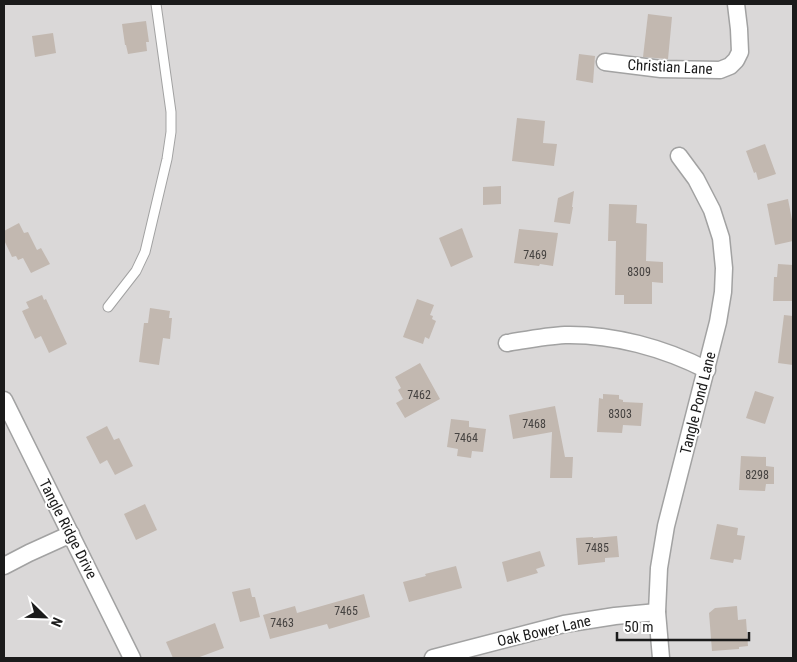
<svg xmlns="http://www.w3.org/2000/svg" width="797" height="662" font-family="'Roboto Condensed',sans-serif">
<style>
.residential{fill:#dad8d8}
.building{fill:#c2b8b0}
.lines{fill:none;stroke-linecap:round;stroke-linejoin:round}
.lane-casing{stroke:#a2a2a2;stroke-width:11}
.street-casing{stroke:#a2a2a2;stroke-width:19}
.lane{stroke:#fff;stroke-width:9}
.street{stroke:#fff;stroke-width:16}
.labels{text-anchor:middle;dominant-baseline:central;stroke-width:4;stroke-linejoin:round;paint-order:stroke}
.number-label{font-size:12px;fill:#454240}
.street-label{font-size:15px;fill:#1b1b1b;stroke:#fff}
</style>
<rect width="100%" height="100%" fill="#eeeae0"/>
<!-- residential -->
<rect class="residential" x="4" y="4" width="789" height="654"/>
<!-- building -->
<g class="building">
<polygon points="648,14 672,17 668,59 643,57"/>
<polygon points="146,21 149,42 146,42 147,51 128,54 126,45 125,45 122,24"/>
<polygon points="53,33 56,53 35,57 32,36"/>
<polygon points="579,54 595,56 593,83 576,80"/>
<polygon points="517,118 545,121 543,143 557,144 554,166 512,161"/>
<polygon points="765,144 776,174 758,180 756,172 754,173 746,151"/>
<polygon points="501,186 501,204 483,205 483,187"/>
<polygon points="574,191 572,207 573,207 570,224 554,222 558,198"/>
<polygon points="788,199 793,225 793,241 775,245 767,204"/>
<polygon points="609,204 637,205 636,223 647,224 646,261 663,262 663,283 652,282 652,304 624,304 624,295 615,295 616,241 608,241"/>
<polygon points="19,223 24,233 28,232 37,250 41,248 50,264 31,273 23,258 18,260 16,256 12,257 4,240 4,231"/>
<polygon points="462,228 473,257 451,267 439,238"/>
<polygon points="519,229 558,233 553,266 540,264 539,266 514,263"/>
<polygon points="778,264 793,265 793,301 773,301 774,277 777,277"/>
<polygon points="42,295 44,300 46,299 67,344 49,353 41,336 35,339 22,311 29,308 26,302"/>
<polygon points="417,299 434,305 430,315 433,316 432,319 436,321 429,339 425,337 423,344 403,337"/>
<polygon points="150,308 170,311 169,318 172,318 170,339 163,338 159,365 139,362 144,323 148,323"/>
<polygon points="784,315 793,316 793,365 778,363"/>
<polygon points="420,363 440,399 405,418 396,403 403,399 398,390 401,388 395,377"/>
<polygon points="755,391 774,397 765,424 746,418"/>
<polygon points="603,394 619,395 619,399 623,400 623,402 643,403 641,426 623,425 622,433 597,432 599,398 603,399"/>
<polygon points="555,406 565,457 573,457 572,478 550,478 552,432 513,439 509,415"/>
<polygon points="451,419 469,421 469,427 486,429 483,452 472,451 471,458 457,456 458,449 447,447"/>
<polygon points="107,426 114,440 119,438 133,466 115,475 107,460 100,464 86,437"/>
<polygon points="741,456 766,457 766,466 774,467 774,484 766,484 765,491 739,490"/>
<polygon points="145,504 157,530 136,540 124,514"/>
<polygon points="717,524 738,528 737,535 745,536 741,560 734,559 733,563 710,559"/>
<polygon points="617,536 619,557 605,558 605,562 578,565 576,538 593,537 593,538"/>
<polygon points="540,551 545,566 536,569 538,573 507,582 502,562"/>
<polygon points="456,566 462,588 409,602 403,582 426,576 425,574"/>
<polygon points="250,588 252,597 255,597 260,617 240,622 232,592"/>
<polygon points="364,594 370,617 329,629 327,624 270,639 263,615 295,606 297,613"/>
<polygon points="737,606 738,620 746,619 748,646 739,647 739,649 712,651 709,613 715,608"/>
<polygon points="215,623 224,648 197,658 173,658 166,642"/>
</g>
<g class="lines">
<!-- lane casing -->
<g class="lane-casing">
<polyline id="lane" points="108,307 136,271 145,252 167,159 171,132 171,112 156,4"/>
</g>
<!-- street casing -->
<g class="street-casing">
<g id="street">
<polyline points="605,62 661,69 720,70 730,66 736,60 740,52 739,29 736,4"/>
<path d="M507,343C526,340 545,336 565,335C613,334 664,348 707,370"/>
<polyline points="4,400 132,658"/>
<polyline points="4,566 29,553 71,534"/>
<polyline points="433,658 564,624 615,616 657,612"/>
<polyline points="661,658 657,612 659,568 666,526 718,322 723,292 724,268 721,238 712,210 696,179 679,156"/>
</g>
</g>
<!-- lane -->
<use href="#lane" class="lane"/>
<!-- street -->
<use href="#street" class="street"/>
</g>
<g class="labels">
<!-- number labels -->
<g class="number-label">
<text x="535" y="255">7469</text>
<text x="639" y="272">8309</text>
<text x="419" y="395">7462</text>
<text x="620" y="414">8303</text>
<text x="534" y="424">7468</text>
<text x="466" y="438">7464</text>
<text x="757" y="475">8298</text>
<text x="597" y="548">7485</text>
<text x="346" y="611">7465</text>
<text x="282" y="623">7463</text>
</g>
<!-- street labels -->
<g class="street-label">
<text transform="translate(670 67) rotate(3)">Christian Lane</text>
<text transform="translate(698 403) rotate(-76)">Tangle Pond Lane</text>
<text transform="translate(68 529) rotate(63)">Tangle Ridge Drive</text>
<text transform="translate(544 631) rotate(-13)">Oak Bower Lane</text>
</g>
</g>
<!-- border -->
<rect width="797" height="662" fill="none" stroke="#1b1b1b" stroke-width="10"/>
<!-- north arrow -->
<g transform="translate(45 617) rotate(113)" stroke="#ffffff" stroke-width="4" paint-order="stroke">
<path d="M0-4L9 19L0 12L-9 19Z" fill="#1b1b1b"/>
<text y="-8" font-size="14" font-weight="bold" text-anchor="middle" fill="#1b1b1b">N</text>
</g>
<!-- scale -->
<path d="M617 632v8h132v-8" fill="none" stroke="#1b1b1b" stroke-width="2.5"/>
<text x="624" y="632" font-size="15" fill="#1b1b1b" stroke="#ffffff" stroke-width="4" paint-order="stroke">50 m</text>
</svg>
